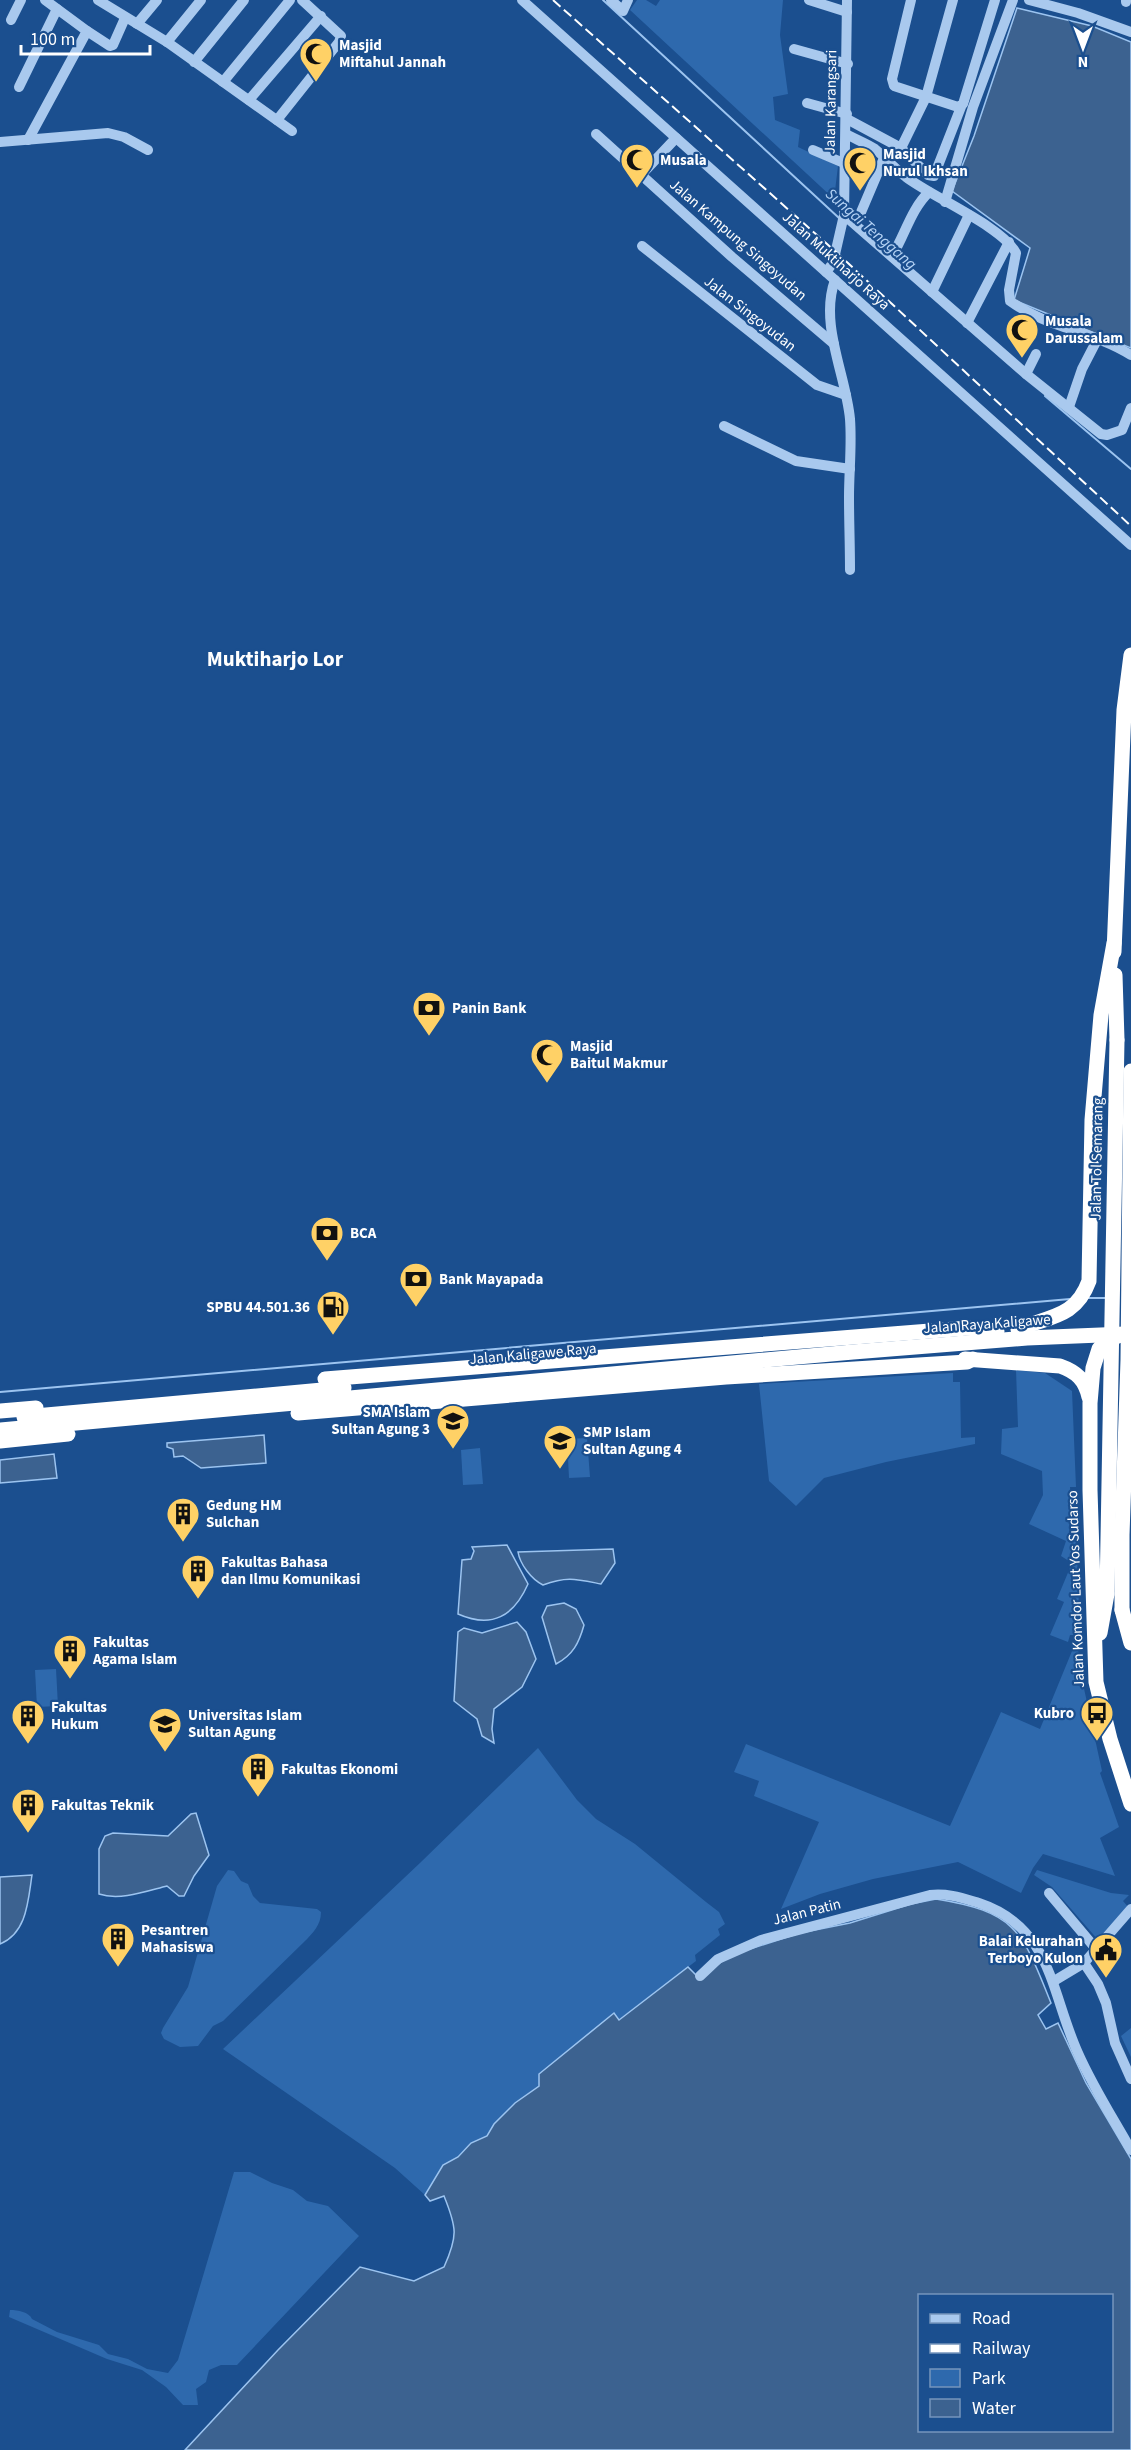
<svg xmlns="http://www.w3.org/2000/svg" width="1131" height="2450" font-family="'Source Sans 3',sans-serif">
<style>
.green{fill:#2e69ad}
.water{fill:#3c6290;stroke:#9cc4f0;stroke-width:1.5;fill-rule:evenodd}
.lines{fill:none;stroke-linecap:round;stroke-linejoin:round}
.stream{stroke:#9cc4f0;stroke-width:2}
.minor{stroke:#a9c9ee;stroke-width:10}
.highway{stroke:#fff;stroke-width:15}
.rail{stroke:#fff;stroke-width:2;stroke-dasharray:10 4.5;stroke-linecap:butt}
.highway-bridge{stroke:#fff;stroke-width:15}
.labels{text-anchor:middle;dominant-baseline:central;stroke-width:4.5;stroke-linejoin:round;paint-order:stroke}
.poi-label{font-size:15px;font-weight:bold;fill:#fff;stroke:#1b4f8f;text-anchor:start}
.street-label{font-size:15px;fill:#fff;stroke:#1b4f8f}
.water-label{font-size:16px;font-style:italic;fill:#b5d3f5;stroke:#1b4f8f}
.district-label{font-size:21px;font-weight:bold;fill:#fff;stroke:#1b4f8f}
</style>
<rect width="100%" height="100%" fill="#1b4f8f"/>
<!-- green -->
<g class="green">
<polygon points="637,0 646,0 656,6 660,0 783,0 780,35 788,94 773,97 775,120 800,130 798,147 838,166 834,199 630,10"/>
<polygon points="1016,1370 1045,1373 1072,1391 1076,1487 1070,1487 1071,1501 1075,1502 1080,1635 1070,1635 1068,1642 1050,1635 1064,1602 1057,1599 1072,1563 1061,1556 1066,1541 1029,1524 1043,1495 1042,1471 1001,1454 1002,1429 1018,1427"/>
<polygon points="953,1373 953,1382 960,1382 961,1438 975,1437 975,1444 886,1462 824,1478 796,1506 769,1481 759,1384"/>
<polygon points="587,1438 590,1477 569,1478 567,1439"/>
<polygon points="480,1448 483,1484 463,1485 461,1450"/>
<polygon points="1072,1651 1078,1651 1080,1655 1083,1684 1102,1771 1100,1773 1119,1827 1100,1838 1115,1876 1043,1854 1033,1868 1021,1893 958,1862 873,1879 820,1894 781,1909 819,1822 754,1796 759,1781 734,1772 746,1744 950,1826 1001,1712 1040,1729"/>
<polygon points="56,1669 58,1706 37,1707 35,1670"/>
<polygon points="538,1748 577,1800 596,1819 635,1844 706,1902 719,1912 725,1924 718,1929 720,1935 695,1955 696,1961 618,2020 614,2013 539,2085 515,2103 494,2124 487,2136 471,2143 458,2157 443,2165 425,2195 395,2168 223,2049 421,1862"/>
<path d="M228,1870L234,1871L241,1881L248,1884L253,1896L260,1903L317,1909L321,1912C321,1925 313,1933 304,1942L223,2021L213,2026L198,2046L180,2047L164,2039L161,2033L163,2028L188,1987L217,1886Z"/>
<polygon points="1037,1870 1111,1893 1129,1895 1123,1901 1129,1908 1099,1941 1052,1887 1034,1875"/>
<polygon points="1131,2028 1131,2057 1121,2036"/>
<path d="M234,2172H250L272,2183L293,2190L307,2201L328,2206L359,2236L237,2365H221L209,2370L206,2382L196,2389L198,2405H183L166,2387L142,2370L107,2359L9,2317L10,2310C18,2310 29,2312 32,2319L57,2332L99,2345L108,2354L128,2359L147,2369L168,2373L178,2360Z"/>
</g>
<!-- water -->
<g class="water">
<polygon points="1017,8 1092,26 1131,42 1131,348 1014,300 1030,248 952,191 974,136"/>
<polygon points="264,1435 266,1463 201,1468 183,1456 174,1457 173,1449 167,1447 167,1443"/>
<polygon points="54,1454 57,1478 0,1483 0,1460"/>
<path d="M507,1545L528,1584C514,1616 492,1629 458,1614L462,1560L471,1559L474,1551L472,1547Z"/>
<path d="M613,1549L615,1563L601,1584C576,1579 567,1576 543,1585C531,1579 520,1564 518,1552Z"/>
<path d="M564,1603L576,1609L584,1625C579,1643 573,1655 556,1664L542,1617L547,1606Z"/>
<polygon points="517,1622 526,1632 536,1659 522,1687 494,1709 492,1729 494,1743 482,1736 477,1719 454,1701 458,1632 464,1628 482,1633"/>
<path d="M196,1813L209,1855L194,1876L184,1896H179L167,1886C147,1891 120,1901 99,1894V1849L105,1836L113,1833L168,1836L191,1814Z"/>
<path d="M32,1875C28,1901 27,1933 0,1944V1877Z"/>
<path d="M936,1899C1017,1912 1022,1931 1051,2003L1038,2015L1046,2029L1058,2023L1086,2083L1131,2159V2450H185L278,2350L360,2267L414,2281L444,2267C458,2236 457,2228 444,2196L430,2201L425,2195L443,2165L458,2157L471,2143L487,2136L494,2124L515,2103L539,2086V2074L614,2013L619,2020L688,1967L699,1978L731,1955L800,1933L850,1923L911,1904ZM920,2296H1112V2430H920Z"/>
</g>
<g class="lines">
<!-- stream -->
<g class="stream">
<polyline points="603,0 839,218"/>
<polyline points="1045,396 1131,469"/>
<polyline points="1088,1298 1106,1298"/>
<polyline points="0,1392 1070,1299"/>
</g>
<!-- minor -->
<g class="minor">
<polyline points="98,0 167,42 292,131"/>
<polyline points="522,0 1131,545"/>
<polyline points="611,0 623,11 628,0"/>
<polyline points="809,0 847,12"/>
<polyline points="911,0 892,79 894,86 958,107 963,104 995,0"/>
<polyline points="1029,0 1078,13 1131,32"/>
<polyline points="1126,2 1126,0"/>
<polyline points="11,20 21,0"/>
<polyline points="137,24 157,0"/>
<polyline points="87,31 110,46 113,45 125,18"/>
<polyline points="167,42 201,0"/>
<polyline points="794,49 848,64"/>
<polyline points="194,62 244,0"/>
<polyline points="223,82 290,0"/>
<polyline points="19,87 57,9"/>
<polyline points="249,100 321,16"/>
<polyline points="807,103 847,114"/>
<polyline points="847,119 901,148 926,97 953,0"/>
<polyline points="277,120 339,42 341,36 302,0"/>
<polyline points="596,134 732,257 834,344"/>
<path d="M846,134C855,139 866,143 875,149C886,158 895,169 906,177C932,197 1003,227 1016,253L1009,290L1010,301C1047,328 1093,331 1131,355"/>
<polyline points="28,140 87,31 45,0"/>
<polyline points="0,142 108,133 124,137 148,150"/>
<polyline points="901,148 928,175 934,176 961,107"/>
<polyline points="813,150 846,164"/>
<polyline points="641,175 676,138"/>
<polyline points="945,202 973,107 1013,0"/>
<polyline points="844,215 1026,374 1101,434 1107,435 1122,430 1131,408"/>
<polyline points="856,224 884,158"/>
<polyline points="642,246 817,385 846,395"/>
<path d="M892,256C905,235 911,209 929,192"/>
<polyline points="826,272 833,263 844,215 847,0"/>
<path d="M835,280C819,324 846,375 850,419C852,445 849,471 849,497C849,521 850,546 850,570"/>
<polyline points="932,292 969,215"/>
<polyline points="967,323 1009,242"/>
<polyline points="1026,374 1036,354"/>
<polyline points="1069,407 1082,369 1097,340"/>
<polyline points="724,426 796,461 850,469"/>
<polyline points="1049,1893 1096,1949"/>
<polyline points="1084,1963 1098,1984 1106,2003 1115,2043 1131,2079"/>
<path d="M700,1976L718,1959L761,1940L930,1895C948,1893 962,1898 979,1903C1052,1927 1051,1994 1078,2053C1093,2087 1113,2118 1131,2150"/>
<polyline points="1054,1981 1084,1963 1131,1909"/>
</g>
<!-- highway -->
<g class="highway">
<polyline points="1114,952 1124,710 1131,655"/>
<polyline points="1115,975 1117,1040"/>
<path d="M1018,1329C1051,1316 1076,1317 1089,1281L1092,1120L1101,1015L1114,943"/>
<polyline points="1120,1335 1106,1341 1099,1349 1093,1368 1090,1403 1090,1490 1096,1682 1110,1739 1131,1804"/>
<path d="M965,1359L1060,1366C1077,1372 1085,1380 1089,1397"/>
<polyline points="325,1379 968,1328 997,1331"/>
<polyline points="0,1411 36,1408"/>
<polyline points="298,1413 726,1377 967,1362 973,1359"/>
<polyline points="24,1417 344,1388"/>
<polyline points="0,1430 853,1352 1027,1338 1125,1334"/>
<polyline points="0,1441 68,1434"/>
<polyline points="1122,1610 1131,1643"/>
<polyline points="1100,1633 1107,1594"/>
</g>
<!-- rail -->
<polyline class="rail" points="553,0 836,252 1131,526"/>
<!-- highway-bridge -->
<g class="highway-bridge">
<polyline points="1107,1594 1117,1040"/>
<polyline points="1122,1610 1122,1535 1128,1360 1131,1071"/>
</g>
</g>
<!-- icons -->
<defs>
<g id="mosque-pin" transform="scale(1.725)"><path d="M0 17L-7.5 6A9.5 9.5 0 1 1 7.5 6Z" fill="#ffd166" stroke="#1b4f8f"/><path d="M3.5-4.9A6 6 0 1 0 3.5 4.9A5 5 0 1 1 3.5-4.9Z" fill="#111"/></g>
<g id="bank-pin" transform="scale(1.725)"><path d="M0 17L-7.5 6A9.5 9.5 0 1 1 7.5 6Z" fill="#ffd166" stroke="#1b4f8f"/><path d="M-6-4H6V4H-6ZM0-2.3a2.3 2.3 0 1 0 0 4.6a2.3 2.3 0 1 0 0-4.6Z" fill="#111"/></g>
<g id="fuel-pin" transform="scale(1.725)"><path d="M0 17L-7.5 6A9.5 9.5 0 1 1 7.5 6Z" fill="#ffd166" stroke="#1b4f8f"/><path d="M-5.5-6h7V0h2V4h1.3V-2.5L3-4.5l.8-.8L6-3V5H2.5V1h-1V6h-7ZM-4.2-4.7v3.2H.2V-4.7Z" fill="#111"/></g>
<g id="school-pin" transform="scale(1.725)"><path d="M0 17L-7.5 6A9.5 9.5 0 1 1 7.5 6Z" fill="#ffd166" stroke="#1b4f8f"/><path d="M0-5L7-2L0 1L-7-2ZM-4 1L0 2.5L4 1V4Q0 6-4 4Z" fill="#111"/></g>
<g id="building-pin" transform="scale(1.725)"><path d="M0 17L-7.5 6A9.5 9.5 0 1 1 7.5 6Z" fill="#ffd166" stroke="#1b4f8f"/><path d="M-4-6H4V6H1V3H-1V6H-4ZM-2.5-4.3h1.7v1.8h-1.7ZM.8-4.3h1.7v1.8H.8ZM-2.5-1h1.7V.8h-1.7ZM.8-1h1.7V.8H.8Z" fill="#111"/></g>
<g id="bus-pin" transform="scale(1.725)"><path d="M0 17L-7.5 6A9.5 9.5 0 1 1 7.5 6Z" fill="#ffd166" stroke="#1b4f8f"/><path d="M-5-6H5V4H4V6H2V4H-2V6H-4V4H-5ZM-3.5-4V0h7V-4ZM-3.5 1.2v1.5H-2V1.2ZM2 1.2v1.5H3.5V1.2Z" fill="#111"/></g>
<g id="university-pin" transform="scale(1.725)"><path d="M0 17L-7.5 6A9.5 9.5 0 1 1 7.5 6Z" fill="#ffd166" stroke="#1b4f8f"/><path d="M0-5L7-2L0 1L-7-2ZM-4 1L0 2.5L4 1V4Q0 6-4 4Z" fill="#111"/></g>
<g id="civic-pin" transform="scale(1.725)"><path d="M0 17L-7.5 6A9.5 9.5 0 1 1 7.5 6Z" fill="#ffd166" stroke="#1b4f8f"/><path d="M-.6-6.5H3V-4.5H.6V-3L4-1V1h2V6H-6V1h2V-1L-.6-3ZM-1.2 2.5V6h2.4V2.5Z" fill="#111"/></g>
</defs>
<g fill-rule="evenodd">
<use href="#mosque-pin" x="316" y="54"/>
<use href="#mosque-pin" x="637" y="160"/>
<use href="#mosque-pin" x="860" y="163"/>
<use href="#mosque-pin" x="1022" y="330"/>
<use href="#bank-pin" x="429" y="1008"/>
<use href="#mosque-pin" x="547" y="1055"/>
<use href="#bank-pin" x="327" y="1233"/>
<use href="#bank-pin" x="416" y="1279"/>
<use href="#fuel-pin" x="333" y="1307"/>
<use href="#school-pin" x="453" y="1421"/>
<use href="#school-pin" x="560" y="1441"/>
<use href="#building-pin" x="183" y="1514"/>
<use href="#building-pin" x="198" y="1571"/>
<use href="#building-pin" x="70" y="1651"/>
<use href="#bus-pin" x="1097" y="1713"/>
<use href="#building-pin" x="28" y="1716"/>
<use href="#university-pin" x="165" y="1724"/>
<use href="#building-pin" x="258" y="1769"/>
<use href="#building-pin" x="28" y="1805"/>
<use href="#building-pin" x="118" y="1939"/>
<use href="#civic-pin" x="1106" y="1950"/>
</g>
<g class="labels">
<!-- poi labels -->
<g class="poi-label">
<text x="339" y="45">Masjid<tspan x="339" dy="17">Miftahul Jannah</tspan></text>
<text x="883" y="154">Masjid<tspan x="883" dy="17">Nurul Ikhsan</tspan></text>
<text x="660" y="160">Musala</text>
<text x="1045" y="321">Musala<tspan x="1045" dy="17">Darussalam</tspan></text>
<text x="452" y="1008">Panin Bank</text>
<text x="570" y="1046">Masjid<tspan x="570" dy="17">Baitul Makmur</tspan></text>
<text x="350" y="1233">BCA</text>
<text x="439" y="1279">Bank Mayapada</text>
<text x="310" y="1307" text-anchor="end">SPBU 44.501.36</text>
<text x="430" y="1412" text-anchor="end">SMA Islam<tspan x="430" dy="17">Sultan Agung 3</tspan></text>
<text x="583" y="1432">SMP Islam<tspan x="583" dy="17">Sultan Agung 4</tspan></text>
<text x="206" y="1505">Gedung HM<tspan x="206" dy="17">Sulchan</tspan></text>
<text x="221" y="1562">Fakultas Bahasa<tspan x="221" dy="17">dan Ilmu Komunikasi</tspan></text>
<text x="93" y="1642">Fakultas<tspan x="93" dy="17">Agama Islam</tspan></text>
<text x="51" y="1707">Fakultas<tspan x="51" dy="17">Hukum</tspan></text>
<text x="1074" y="1713" text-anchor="end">Kubro</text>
<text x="188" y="1715">Universitas Islam<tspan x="188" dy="17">Sultan Agung</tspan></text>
<text x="281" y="1769">Fakultas Ekonomi</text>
<text x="51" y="1805">Fakultas Teknik</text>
<text x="141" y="1930">Pesantren<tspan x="141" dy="17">Mahasiswa</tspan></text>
<text x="1083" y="1941" text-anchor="end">Balai Kelurahan<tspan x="1083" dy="17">Terboyo Kulon</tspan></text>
</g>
<!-- street labels -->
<g class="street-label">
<text transform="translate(831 102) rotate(-89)">Jalan Karangsari</text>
<text transform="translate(738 240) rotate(41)">Jalan Kampung Singoyudan</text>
<text transform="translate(836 261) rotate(42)">Jalan Muktiharjo Raya</text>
<text transform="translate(750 314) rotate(38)">Jalan Singoyudan</text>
<text transform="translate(1097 1159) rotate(-89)">Jalan Tol Semarang</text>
<text transform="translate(987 1324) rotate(-4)">Jalan Raya Kaligawe</text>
<text transform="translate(533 1354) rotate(-5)">Jalan Kaligawe Raya</text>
<text transform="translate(1076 1589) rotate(-92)">Jalan Komdor Laut Yos Sudarso</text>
<text transform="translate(807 1912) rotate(-14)">Jalan Patin</text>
</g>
<!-- water labels -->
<g class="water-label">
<text transform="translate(871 229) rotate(41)">Sungai Tenggang</text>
</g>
<!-- district labels -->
<g class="district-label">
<text x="275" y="659">Muktiharjo Lor</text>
</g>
</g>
<!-- legend -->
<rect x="918" y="2294" width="195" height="138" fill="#1b4f8f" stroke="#7695bc" stroke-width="1.5"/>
<rect x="930" y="2314" width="30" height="9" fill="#a9c9ee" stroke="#7695bc" stroke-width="1.5"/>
<text x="972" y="2324" font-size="18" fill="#ffffff">Road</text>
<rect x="930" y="2344" width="30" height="9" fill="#ffffff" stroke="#7695bc" stroke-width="1.5"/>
<text x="972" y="2354" font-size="18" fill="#ffffff">Railway</text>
<rect x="930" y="2369" width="30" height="18" fill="#2e69ad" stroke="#7695bc" stroke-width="1.5"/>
<text x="972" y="2384" font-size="18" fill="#ffffff">Park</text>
<rect x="930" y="2399" width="30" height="18" fill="#3c6290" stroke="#7695bc" stroke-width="1.5"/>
<text x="972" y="2414" font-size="18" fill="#ffffff">Water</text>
<!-- north arrow -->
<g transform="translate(1083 48) rotate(180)" stroke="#1b4f8f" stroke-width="4.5" paint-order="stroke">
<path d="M0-4.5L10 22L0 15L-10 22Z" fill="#ffffff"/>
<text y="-9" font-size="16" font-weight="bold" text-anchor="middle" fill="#ffffff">N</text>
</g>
<!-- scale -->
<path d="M21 45v9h129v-9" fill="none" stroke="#ffffff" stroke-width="3"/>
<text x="30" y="45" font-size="18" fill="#ffffff" stroke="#1b4f8f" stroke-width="4.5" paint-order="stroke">100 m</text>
</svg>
